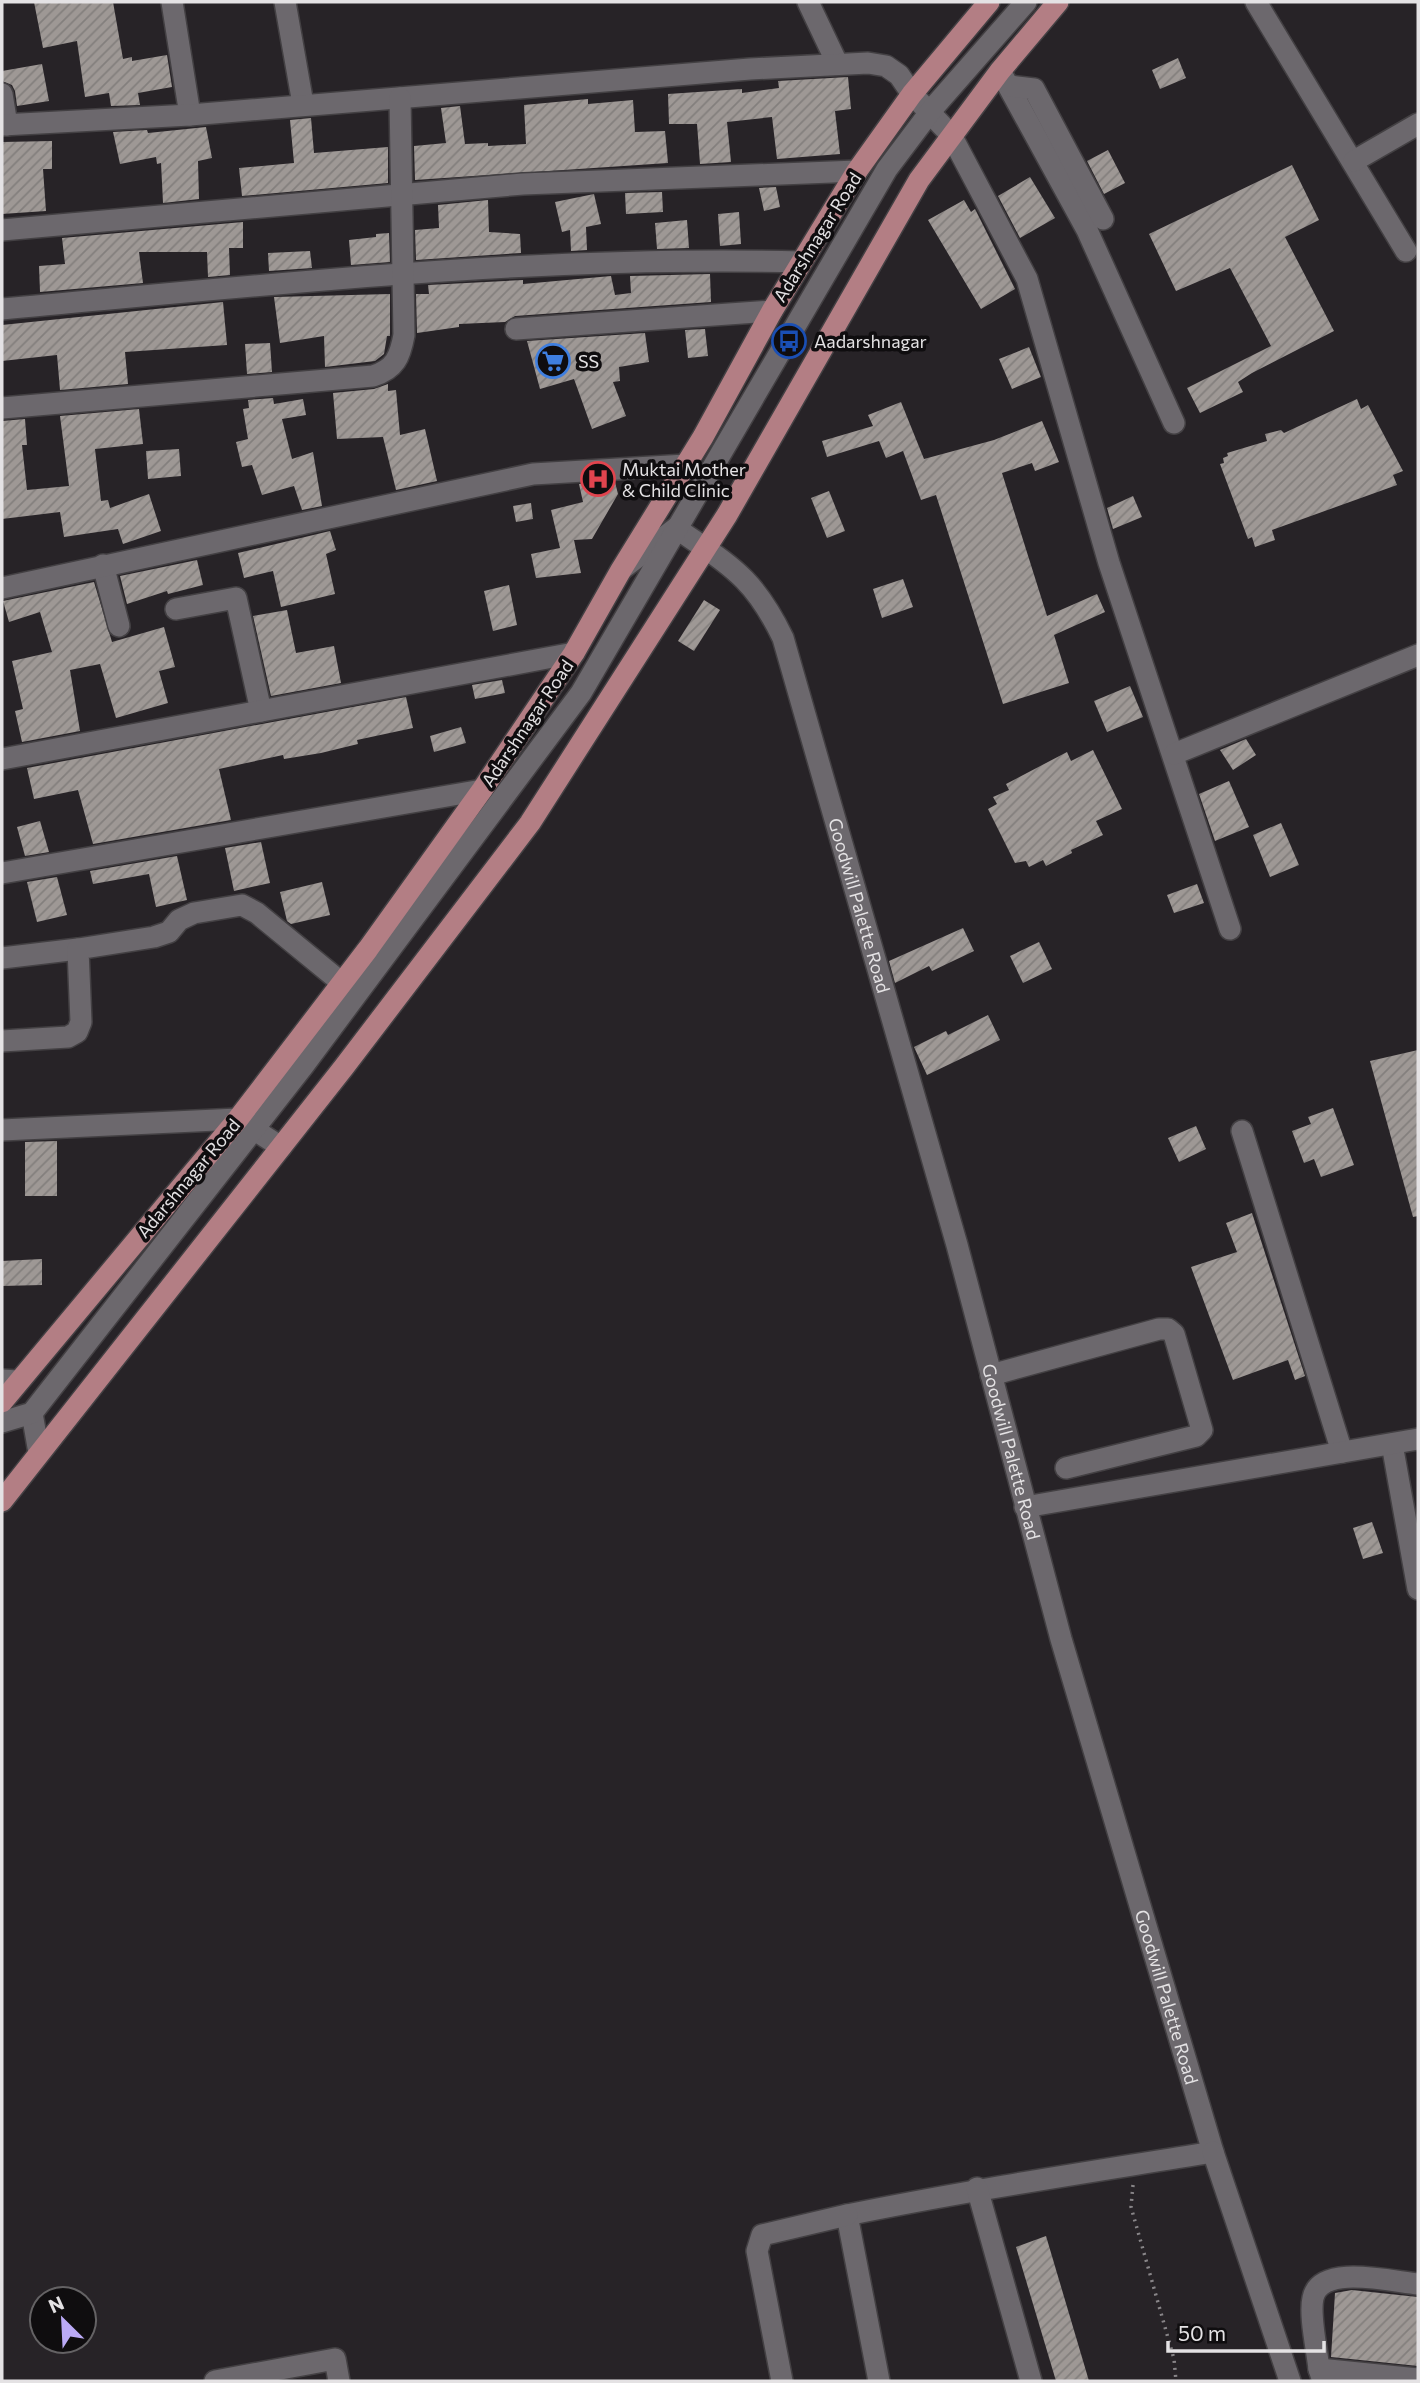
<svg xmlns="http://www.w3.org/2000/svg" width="1420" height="2383" font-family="Commissioner,sans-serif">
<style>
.building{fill:url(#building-hatch)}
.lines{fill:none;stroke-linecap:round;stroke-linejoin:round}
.minor-casing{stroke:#434043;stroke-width:24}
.major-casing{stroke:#434043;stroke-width:24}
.path{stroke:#888588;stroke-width:3.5;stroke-dasharray:2 5;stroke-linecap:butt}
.minor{stroke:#6c686d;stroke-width:21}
.major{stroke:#b37e84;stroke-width:21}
.labels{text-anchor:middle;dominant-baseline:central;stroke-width:7;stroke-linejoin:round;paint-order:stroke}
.street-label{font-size:18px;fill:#e4e2e4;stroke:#0f0d0f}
.poi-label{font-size:18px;fill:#e4e2e4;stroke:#0f0d0f;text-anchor:start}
</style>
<defs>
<pattern id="building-hatch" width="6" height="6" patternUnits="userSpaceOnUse" patternTransform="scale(1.75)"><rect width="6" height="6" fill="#9e9895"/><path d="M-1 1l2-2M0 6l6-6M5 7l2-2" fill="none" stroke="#837f7d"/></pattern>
</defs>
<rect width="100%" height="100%" fill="#272327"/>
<!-- building -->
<g class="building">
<polygon points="34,2 113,2 123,59 132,57 132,61 167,55 172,87 138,93 140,105 111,106 109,93 85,97 77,41 43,48"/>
<polygon points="1178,58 1186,78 1160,89 1152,70"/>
<polygon points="42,64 49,101 17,106 15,91 12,85 2,81 2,71"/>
<polygon points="848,77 851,109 835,111 840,154 777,159 772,117 727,122 731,162 700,164 697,124 669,124 668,94 742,89 742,93 779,88 778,81"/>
<polygon points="588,99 588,104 633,100 635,132 665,131 668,163 415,180 414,146 446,143 441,108 460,106 465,144 488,143 488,146 526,144 524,105"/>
<polygon points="311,118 314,153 388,147 388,183 242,196 239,168 294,163 290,120"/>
<polygon points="206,127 212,158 198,161 199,199 163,203 161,163 157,164 156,157 120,164 113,132 147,130 148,133"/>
<polygon points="52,141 52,169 43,169 46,211 2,214 2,142"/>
<polygon points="1108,150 1125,183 1104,194 1087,161"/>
<polygon points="1292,165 1319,220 1285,237 1334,331 1252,373 1238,382 1243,392 1200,413 1187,388 1271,346 1230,268 1176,291 1149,234"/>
<polygon points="1030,177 1055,218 1020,238 998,196"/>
<polygon points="776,187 780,207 764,211 759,188"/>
<polygon points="662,192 663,212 626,214 625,193"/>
<polygon points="594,194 601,224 586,227 587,250 571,251 570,230 562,232 555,202"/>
<polygon points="488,200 489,232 520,234 521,253 416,260 415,230 439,228 438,205"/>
<polygon points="964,200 971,212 975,209 1015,289 981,309 928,220"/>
<polygon points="739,212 741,244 720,246 718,214"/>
<polygon points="687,220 689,248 657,249 655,223"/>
<polygon points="243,222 243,248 229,248 230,275 208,277 207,252 139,252 143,283 40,292 39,266 65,264 62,238"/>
<polygon points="389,233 390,262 351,265 349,240 376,237 376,234"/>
<polygon points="310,251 312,268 269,271 268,253"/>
<polygon points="710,274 711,302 515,316 505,322 459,324 459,327 417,333 416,294 429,294 428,285 523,280 523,284 611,276 615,295 631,293 630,276"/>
<polygon points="390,294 390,336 387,336 384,354 375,361 325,367 324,336 280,343 274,297"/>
<polygon points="223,302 227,345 125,352 128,384 60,390 57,355 2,361 2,325"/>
<polygon points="705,329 708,356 688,358 685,330"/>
<polygon points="645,333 649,362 619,367 620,381 613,382 626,416 592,429 574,379 540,389 527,341"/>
<polygon points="270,343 272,372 247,374 245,344"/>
<polygon points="1029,347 1041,377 1012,389 999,359"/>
<polygon points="388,384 388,391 396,390 400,435 425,429 437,481 396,490 383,437 337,439 333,393 374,389"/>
<polygon points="273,398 274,404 303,399 306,415 282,419 292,459 313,452 322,506 302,510 294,486 262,495 252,465 242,467 236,442 248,439 243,409 249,408 248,400"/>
<polygon points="1357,399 1361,409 1368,405 1403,471 1393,475 1397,485 1272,530 1275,540 1255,547 1252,537 1248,539 1220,464 1224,463 1223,458 1228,456 1227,453 1267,441 1265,434 1281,430 1284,433"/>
<polygon points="901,402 924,459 994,440 1042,421 1059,462 1035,471 1032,463 1002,473 1047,616 1097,594 1105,612 1054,635 1069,683 1003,704 936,495 921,500 903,451 886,458 879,441 827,457 822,441 873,426 868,415"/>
<polygon points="139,409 143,444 95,449 101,501 108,500 110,508 149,494 161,531 123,544 118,529 64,537 60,512 2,519 2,421 25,419 27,445 22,445 27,490 69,486 60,416"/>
<polygon points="179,449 181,476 148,479 146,451"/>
<polygon points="615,482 618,494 592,539 574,540 581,573 536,578 531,554 560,548 551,510 583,502 579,484"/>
<polygon points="829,491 845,531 827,538 811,498"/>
<polygon points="1133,496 1142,517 1113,529 1107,508"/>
<polygon points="531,503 533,519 516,522 513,506"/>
<polygon points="330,531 336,550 326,554 335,594 281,607 273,571 244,578 238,553"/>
<polygon points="197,560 203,585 168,594 167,591 127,604 120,576"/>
<polygon points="903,579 913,607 882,618 873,589"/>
<polygon points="94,582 112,642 164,627 175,667 159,671 168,703 116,718 100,664 70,670 80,731 22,742 15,711 23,709 12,661 52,652 40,612 9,622 3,601"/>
<polygon points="509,585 517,625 493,631 484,591"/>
<polygon points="704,600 720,610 694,651 678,641"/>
<polygon points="287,610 296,653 334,646 341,683 271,696 253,616"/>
<polygon points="502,680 505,693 475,699 472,685"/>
<polygon points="1130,686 1143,717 1107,732 1094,701"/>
<polygon points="406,697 413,728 357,740 358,744 321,753 284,759 283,755 219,769 231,820 93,844 78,790 34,799 27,768"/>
<polygon points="461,727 466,743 434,752 430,736"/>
<polygon points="1246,739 1256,755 1233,770 1220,750"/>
<polygon points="1093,750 1122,809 1096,821 1103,835 1071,850 1072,853 1046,866 1043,860 1029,867 1026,861 1015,863 988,809 997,804 993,797 1009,790 1006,784 1067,752 1071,761"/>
<polygon points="1229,781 1249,827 1215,841 1199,794"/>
<polygon points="40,821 49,852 25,856 17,827"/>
<polygon points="1281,823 1299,865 1270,877 1253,835"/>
<polygon points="261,842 270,883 234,891 225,848"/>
<polygon points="177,856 187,900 156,907 149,874 93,884 90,871"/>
<polygon points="57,877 67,915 37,922 27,882"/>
<polygon points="322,882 330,915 291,924 287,921 280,892"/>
<polygon points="1197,884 1204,903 1174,913 1167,895"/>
<polygon points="963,928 974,951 932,971 929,966 895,983 889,961"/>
<polygon points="1039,942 1052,969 1023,983 1010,956"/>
<polygon points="988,1015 1000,1040 927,1075 914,1047 946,1031 948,1035"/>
<polygon points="1418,1050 1418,1216 1413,1217 1370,1061"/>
<polygon points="1333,1108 1354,1165 1321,1177 1314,1159 1304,1163 1292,1131 1311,1124 1308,1117"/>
<polygon points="1196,1126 1206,1149 1179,1162 1168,1138"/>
<polygon points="57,1141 57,1196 25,1196 25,1142"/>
<polygon points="1252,1213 1305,1376 1295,1380 1288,1360 1233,1380 1191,1267 1237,1252 1226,1223"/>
<polygon points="42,1259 42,1285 2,1286 2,1261"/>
<polygon points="1372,1522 1383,1553 1363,1559 1353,1528"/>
<polygon points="1046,2236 1089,2381 1056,2381 1016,2247"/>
<polygon points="1352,2290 1418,2297 1418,2366 1331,2357 1335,2293"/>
</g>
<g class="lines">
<!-- minor casing -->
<g class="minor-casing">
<g id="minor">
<polyline points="172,2 190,115"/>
<polyline points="285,2 303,104"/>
<polyline points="808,2 837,63"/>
<polyline points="1256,2 1406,251"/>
<polyline points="1000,71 1087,230 1174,423"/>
<polyline points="1010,86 1034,89 1103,219"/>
<polyline points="2,94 7,125"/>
<polyline points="2,125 190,115 750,69 868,63 886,66 899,75 912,94 951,135 1027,279 1109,563 1230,929"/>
<polyline points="1354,161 1418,124"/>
<polyline points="2,230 523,184 857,171"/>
<path d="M2,309C267,285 535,255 801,262"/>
<polyline points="516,329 772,311"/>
<path d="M2,408L373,376C395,369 400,357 404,335L400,98"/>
<polyline points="103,565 119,626"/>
<path id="s1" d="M622,569L676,528C730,566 753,576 783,638L957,1245L1061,1639L1213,2152C1091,2172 969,2190 847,2215L879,2381"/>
<polyline points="2,588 533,474 686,465"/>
<polyline points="176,609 236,598 261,711"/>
<polyline points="1174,754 1418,655"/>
<polyline points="2,759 574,653"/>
<polyline points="2,873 482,790"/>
<polyline points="2,958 78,949"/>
<polyline points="2,1041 68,1037 77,1032 81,1022 78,949 154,937 169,932 179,920 194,913 242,905 257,913 342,983"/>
<polyline points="2,1130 238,1119 281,1147"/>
<polyline points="1242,1131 1342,1452"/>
<polyline points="991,1375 1159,1329 1168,1329 1174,1334 1202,1430 1196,1436 1066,1468"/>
<polyline points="2,1380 17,1381"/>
<polyline points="32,1413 39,1453"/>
<polyline points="2,1422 32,1413 304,1065 581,693 887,169 933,108 1026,2"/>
<polyline points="1392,1444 1418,1589"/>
<polyline points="1025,1507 1418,1439"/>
<polyline points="1213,2152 1290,2381"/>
<polyline points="977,2188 1031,2381"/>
<path d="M1319,2369C1317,2350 1309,2315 1313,2298C1320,2263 1393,2282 1418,2284"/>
<polyline points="215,2381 335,2359 339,2381"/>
<polyline points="782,2381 757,2251 762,2235 847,2215"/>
<polyline points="1323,2381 1319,2369 1418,2379"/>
</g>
</g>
<!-- major casing -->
<g class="major-casing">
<g id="major">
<polyline points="2,1402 238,1119 368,949 482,790 574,653 621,570 703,437 772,311 857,171 912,94 989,2"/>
<polyline points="2,1501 344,1067 530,823 727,515 919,180 1000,71 1058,2"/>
</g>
</g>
<!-- path -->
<polyline class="path" points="1133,2185 1131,2207 1174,2359 1176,2381"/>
<!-- minor -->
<use href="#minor" class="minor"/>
<!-- major -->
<use href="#major" class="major"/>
</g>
<!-- icons -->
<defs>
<g id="bus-ring" transform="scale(1.75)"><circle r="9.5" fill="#0f0d0f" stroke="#1a4fb4" stroke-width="1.5"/><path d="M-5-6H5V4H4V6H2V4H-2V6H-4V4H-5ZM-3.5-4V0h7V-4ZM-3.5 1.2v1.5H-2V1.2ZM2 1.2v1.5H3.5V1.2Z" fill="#1a4fb4"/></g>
<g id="supermarket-ring" transform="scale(1.75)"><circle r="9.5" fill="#0f0d0f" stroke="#3f7fe0" stroke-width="1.5"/><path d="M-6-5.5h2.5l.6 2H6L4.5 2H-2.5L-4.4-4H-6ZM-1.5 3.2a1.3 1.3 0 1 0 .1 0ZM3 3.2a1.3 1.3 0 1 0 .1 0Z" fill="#3f7fe0"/></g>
<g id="hospital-ring" transform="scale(1.75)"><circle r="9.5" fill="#0f0d0f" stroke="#e0444e" stroke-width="1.5"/><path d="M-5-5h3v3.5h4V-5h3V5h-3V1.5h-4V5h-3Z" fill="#e0444e"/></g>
</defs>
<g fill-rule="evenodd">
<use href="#bus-ring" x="789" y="341"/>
<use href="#supermarket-ring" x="553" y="361"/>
<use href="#hospital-ring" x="598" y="479"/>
</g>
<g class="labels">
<!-- street labels -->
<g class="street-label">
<text transform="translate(817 237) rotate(-58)">Adarshnagar Road</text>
<text transform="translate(527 723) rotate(-56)">Adarshnagar Road</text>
<text stroke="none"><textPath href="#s1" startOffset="502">Goodwill Palette Road</textPath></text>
<text transform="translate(188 1178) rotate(-50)">Adarshnagar Road</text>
<text stroke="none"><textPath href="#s1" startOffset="1069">Goodwill Palette Road</textPath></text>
<text stroke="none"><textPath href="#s1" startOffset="1636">Goodwill Palette Road</textPath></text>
</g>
<!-- poi labels -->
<g class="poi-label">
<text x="814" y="341">Aadarshnagar</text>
<text x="578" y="361">SS</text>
<text x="622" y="469">Muktai Mother<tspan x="622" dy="21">&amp; Child Clinic</tspan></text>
</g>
</g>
<!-- border -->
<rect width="1420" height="2383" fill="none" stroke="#e4e2e4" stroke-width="7"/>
<!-- north arrow -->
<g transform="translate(63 2320) rotate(336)"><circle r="33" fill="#0f0d0f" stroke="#646264" stroke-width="2"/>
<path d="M0-5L12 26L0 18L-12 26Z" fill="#bbaaf6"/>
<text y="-10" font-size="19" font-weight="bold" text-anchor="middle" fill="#e4e2e4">N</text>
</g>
<!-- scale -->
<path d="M1168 2341v10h156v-10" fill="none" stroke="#e4e2e4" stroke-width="3.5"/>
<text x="1178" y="2341" font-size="21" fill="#e4e2e4" stroke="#0f0d0f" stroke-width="5" paint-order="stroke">50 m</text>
</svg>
